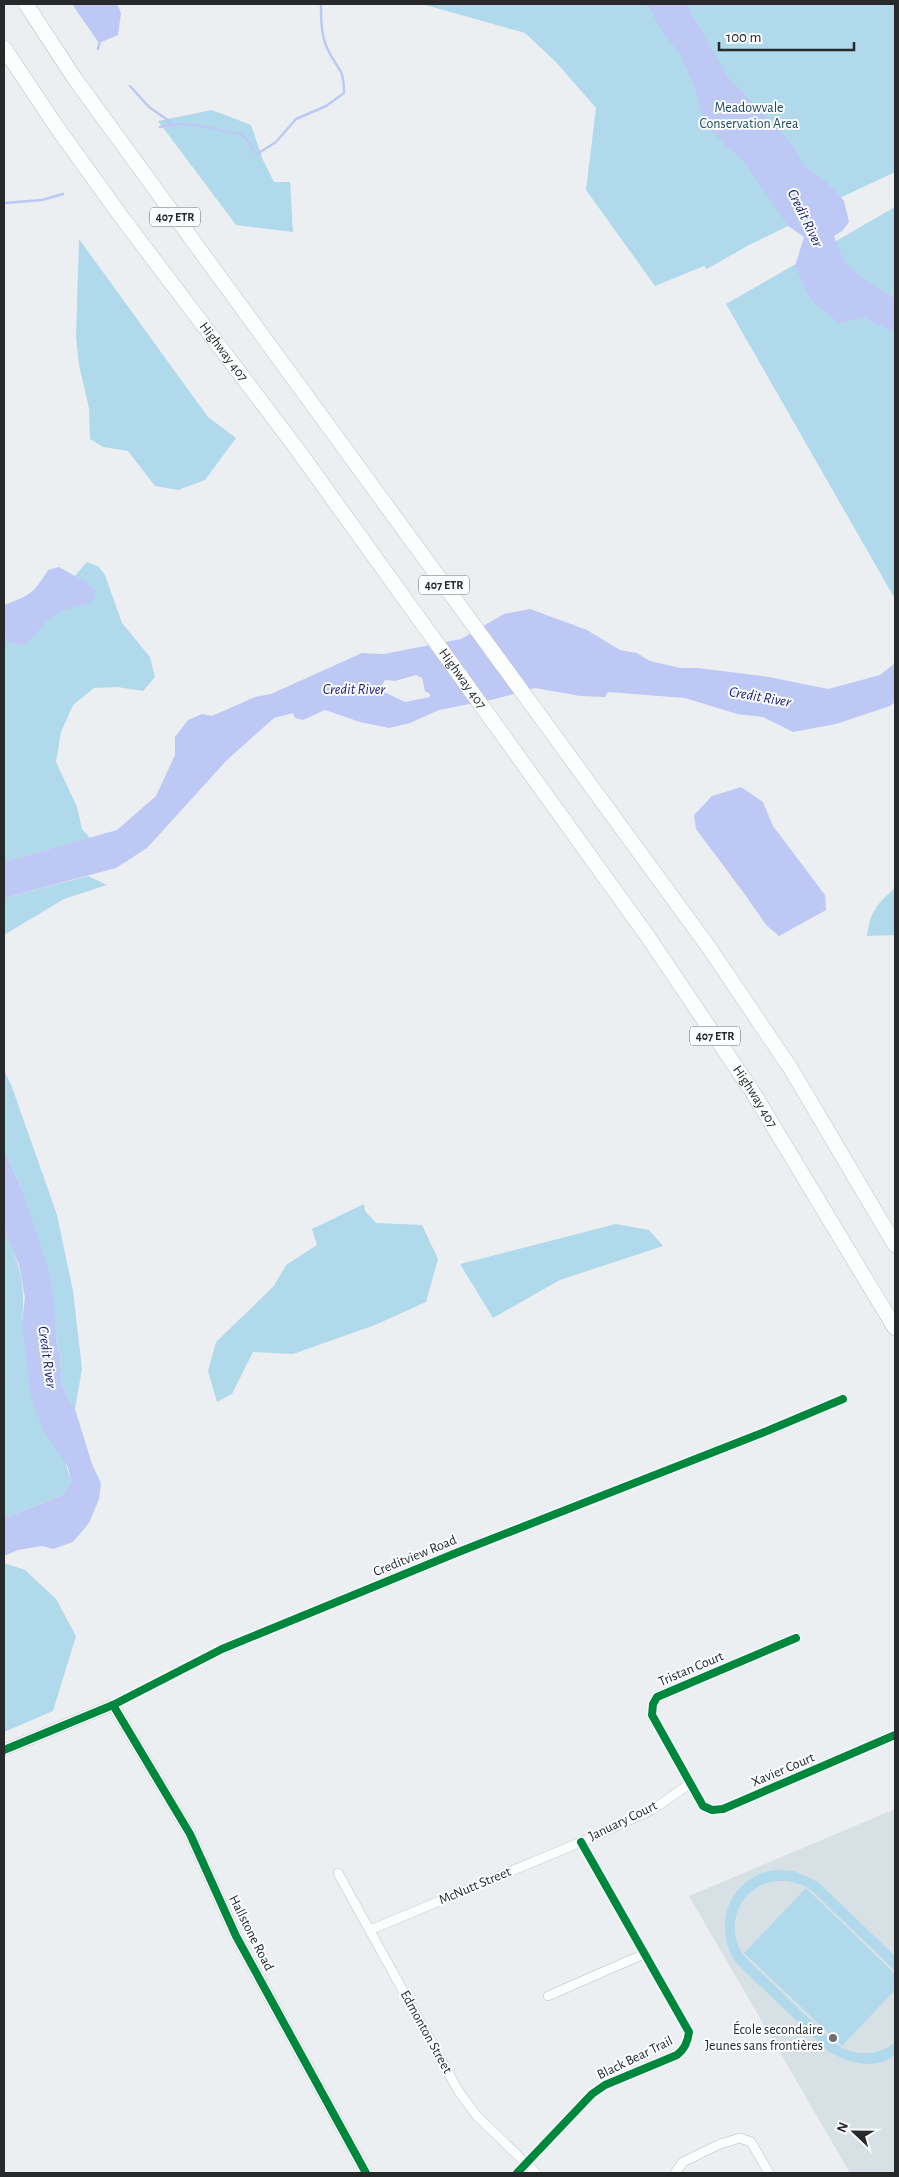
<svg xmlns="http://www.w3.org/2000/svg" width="899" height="2177" font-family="'Alegreya Sans',sans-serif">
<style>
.built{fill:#d7e0e5}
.green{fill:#b1d9ec}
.water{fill:#bdc9f4;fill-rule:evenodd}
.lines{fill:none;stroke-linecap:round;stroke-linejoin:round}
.stream{stroke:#bdc9f4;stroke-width:2.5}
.minor-casing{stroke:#bfc1c3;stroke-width:10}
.tertiary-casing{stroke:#bfc1c3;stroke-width:12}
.motorway-casing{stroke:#bfc1c3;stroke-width:16}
.minor{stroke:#fcfdfd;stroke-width:9}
.tertiary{stroke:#fcfdfd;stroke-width:11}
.motorway{stroke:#fcfdfd;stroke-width:15}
.cycleway-casing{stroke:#fafdfe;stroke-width:11}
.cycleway{stroke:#00873e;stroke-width:8}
.poi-dot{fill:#6c6e70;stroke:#fafdfe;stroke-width:2}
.labels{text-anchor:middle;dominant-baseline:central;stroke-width:4;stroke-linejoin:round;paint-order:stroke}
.shield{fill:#fafdfe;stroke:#66696a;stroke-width:1}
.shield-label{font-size:12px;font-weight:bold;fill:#27292b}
.park-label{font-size:14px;fill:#1f485a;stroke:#fafdfe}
.street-label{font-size:14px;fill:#27292b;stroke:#fafdfe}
.poi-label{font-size:14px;fill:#27292b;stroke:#fafdfe;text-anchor:end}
.water-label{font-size:15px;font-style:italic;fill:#181a6d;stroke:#fafdfe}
</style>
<rect width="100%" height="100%" fill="#eceff1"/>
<!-- built -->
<polygon class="built" points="895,1809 895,2173 850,2173 689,1896"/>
<!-- green -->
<g class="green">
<polygon points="422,4 895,4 895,172 787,223 788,226 749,245 707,269 704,266 655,286 586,190 596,108 555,61 525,33"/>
<polygon points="212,110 251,125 263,160 274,182 290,182 293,232 236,225 158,121"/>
<polygon points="895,207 895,599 726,304"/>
<polygon points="79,239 208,417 236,438 205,480 178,490 155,486 128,451 103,447 90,439 89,408 79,365 76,337"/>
<path d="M87,562L99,567L105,575L122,623L150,657L155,677L143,691L117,687L94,688L73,705L61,732L56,762L77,807L82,829L90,838L4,862V637C31,625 67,585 87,562Z"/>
<polygon points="88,876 107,885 64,899 4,935 4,898"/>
<path d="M895,888V935L867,936C870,911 877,904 895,888Z"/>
<polygon points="4,1070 12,1087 57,1215 73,1291 82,1369 75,1409 62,1386 60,1354 21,1187 4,1150"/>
<polygon points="364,1204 365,1211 376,1223 422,1225 438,1259 426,1302 375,1325 293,1354 253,1352 232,1394 217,1402 208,1371 216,1342 274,1286 286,1265 317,1245 312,1229"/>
<polygon points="616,1224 649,1230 663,1246 560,1280 493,1318 460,1264"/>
<path d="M4,1228C19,1263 26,1283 22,1322L71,1481L63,1495L4,1518Z"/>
<polygon points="4,1563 25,1570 56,1599 76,1636 53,1711 4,1732"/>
<path d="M776,1870L794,1871L818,1882L895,1956V1971C876,1952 857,1934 837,1915C827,1906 818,1894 806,1887C783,1875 752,1881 740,1906C731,1923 734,1941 744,1956L829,2038L842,2048L857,2053H873L887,2048L895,2042V2055C876,2071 847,2063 828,2051L736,1963C716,1932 723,1893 757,1875C762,1872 770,1871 776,1870Z"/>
<polygon points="806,1888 895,1974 895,1990 842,2046 744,1953"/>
</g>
<!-- water -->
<g class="water">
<polygon points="72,4 117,4 121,13 118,35 99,43"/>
<path d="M647,4H686L728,77L793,145L804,166L832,187L844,201L849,222L842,231L834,236C844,272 866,280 895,298V333L863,317L839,323L810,299L795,266L804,237L788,226L743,160L725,145L704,123L696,91L680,54L663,33Z"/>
<path d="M59,567L87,583L96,591L93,601C80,608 67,607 56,614C44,620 36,636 25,645L8,642L4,631V605C31,595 33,594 48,570Z"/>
<path d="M530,609L587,630L620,650L637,653L650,661L680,668H698L769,677L828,689L880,675L895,663V702L890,706L836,724L793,732L763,717L737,714L685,698L608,692L605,697L580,696L535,688L495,699L439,710L410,723L389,728L360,722L325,710L303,720L295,718L293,713L274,718L227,760L147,848L116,868L4,898V862L117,830L156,796L175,755V737L188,720L202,714L212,716L255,697L271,694L362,653L384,654L461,639L504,614ZM416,675L422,678L425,691L430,694V697L405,702L384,692L382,685L385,680L395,681Z"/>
<polygon points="741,787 763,802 773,826 825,895 826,910 779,936 767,926 743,892 696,829 694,815 712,796"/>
<polygon points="4,1150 21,1187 49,1271 54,1300 56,1338 60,1354 62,1386 75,1409 92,1464 101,1483 99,1499 89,1523 73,1542 53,1549 42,1546 18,1550 4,1556 4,1518 63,1495 71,1481 68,1467 43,1430 31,1396 22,1322 25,1298 19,1265 4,1228"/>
</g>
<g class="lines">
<!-- stream -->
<g class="stream">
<polyline points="98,49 100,40"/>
<polyline points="130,86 149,107 172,123"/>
<path d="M160,127C186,119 214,130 241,134C249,139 250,148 257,154L276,142L296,119L326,106L344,93C344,67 338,71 328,50C321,36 321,19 321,4"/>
<polyline points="4,203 42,200 63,194"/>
</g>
<!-- minor casing -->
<g class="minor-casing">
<g id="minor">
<polyline points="796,1638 657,1697 653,1704 652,1715 703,1806 712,1810 723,1809 895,1735"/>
<polyline points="113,1705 222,1649 456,1553 762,1433 843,1399"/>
<polyline points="338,1873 459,2092 477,2116 536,2173"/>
<polyline points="370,1930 581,1842 652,1810 691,1783"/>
<polyline points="548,1996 644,1954"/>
<path d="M517,2173L592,2094L605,2085L677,2055C685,2049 688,2041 689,2032L581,1842"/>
<polyline points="675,2173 683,2162 720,2144 740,2138 751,2142 769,2173"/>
</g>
</g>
<!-- tertiary casing -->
<g class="tertiary-casing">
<polyline id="tertiary" points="4,1750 113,1705 190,1834 236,1936 366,2173"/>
</g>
<!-- motorway casing -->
<g class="motorway-casing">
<g id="motorway">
<polyline points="26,4 75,79 710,949 791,1069 895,1245"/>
<path id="s1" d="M4,48L56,126L120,215L297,449L648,937L752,1091L895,1328"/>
</g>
</g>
<!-- minor -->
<use href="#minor" class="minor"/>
<!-- tertiary -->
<use href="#tertiary" class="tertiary"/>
<!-- motorway -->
<use href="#motorway" class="motorway"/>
<!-- cycleway casing -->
<g class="cycleway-casing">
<g id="cycleway">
<polyline points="796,1638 657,1697 653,1704 652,1715 703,1806 712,1810 723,1809 895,1735"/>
<polyline points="113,1705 190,1834 236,1936 366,2173"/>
<polyline points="4,1750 113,1705 222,1649 456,1553 762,1433 843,1399"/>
<path d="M517,2173L592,2094L605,2085L677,2055C685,2049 688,2041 689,2032L581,1842"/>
</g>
</g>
<!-- cycleway -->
<use href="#cycleway" class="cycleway"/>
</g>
<!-- markers -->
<circle class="poi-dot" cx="833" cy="2038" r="5"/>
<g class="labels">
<!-- shield labels -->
<g class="shield">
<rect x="150" y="207.5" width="50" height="19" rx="4"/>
<rect x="419" y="575.5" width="50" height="19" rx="4"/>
<rect x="690" y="1026.5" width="50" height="19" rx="4"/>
</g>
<g class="shield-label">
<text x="175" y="217">407 ETR</text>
<text x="444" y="585">407 ETR</text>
<text x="715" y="1036">407 ETR</text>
</g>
<!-- park labels -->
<g class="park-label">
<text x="749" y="108">Meadowvale<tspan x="749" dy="16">Conservation Area</tspan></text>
</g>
<!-- street labels -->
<g class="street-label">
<text stroke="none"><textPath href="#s1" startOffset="375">Highway 407</textPath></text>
<text stroke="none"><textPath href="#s1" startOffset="780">Highway 407</textPath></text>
<text stroke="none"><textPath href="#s1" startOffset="1290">Highway 407</textPath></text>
<text transform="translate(415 1556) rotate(-22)">Creditview Road</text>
<text transform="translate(691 1669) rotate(-23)">Tristan Court</text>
<text transform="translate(783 1770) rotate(-23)">Xavier Court</text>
<text transform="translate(623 1821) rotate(-26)">January Court</text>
<text transform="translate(475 1886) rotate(-23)">McNutt Street</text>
<text transform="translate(251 1933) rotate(63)">Hallstone Road</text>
<text transform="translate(426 2032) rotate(61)">Edmonton Street</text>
<text transform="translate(635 2058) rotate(-26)">Black Bear Trail</text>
</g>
<!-- poi labels -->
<g class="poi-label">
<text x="823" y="2030">École secondaire<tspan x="823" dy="16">Jeunes sans frontières</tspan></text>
</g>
<!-- water labels -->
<g class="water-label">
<text transform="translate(805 218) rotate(64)">Credit River</text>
<text x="354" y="689">Credit River</text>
<text transform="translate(760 697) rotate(10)">Credit River</text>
<text transform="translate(47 1357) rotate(82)">Credit River</text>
</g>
</g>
<!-- border -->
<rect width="899" height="2177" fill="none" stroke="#27292b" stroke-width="10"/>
<!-- north arrow -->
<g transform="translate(854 2132) rotate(292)" stroke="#fafdfe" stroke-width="4" paint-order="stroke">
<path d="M0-4L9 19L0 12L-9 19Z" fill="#27292b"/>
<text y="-8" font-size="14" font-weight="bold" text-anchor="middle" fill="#27292b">N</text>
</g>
<!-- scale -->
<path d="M719 42v8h135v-8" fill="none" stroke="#27292b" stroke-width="2.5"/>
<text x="726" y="42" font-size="15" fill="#27292b" stroke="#fafdfe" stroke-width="4" paint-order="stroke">100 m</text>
</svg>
